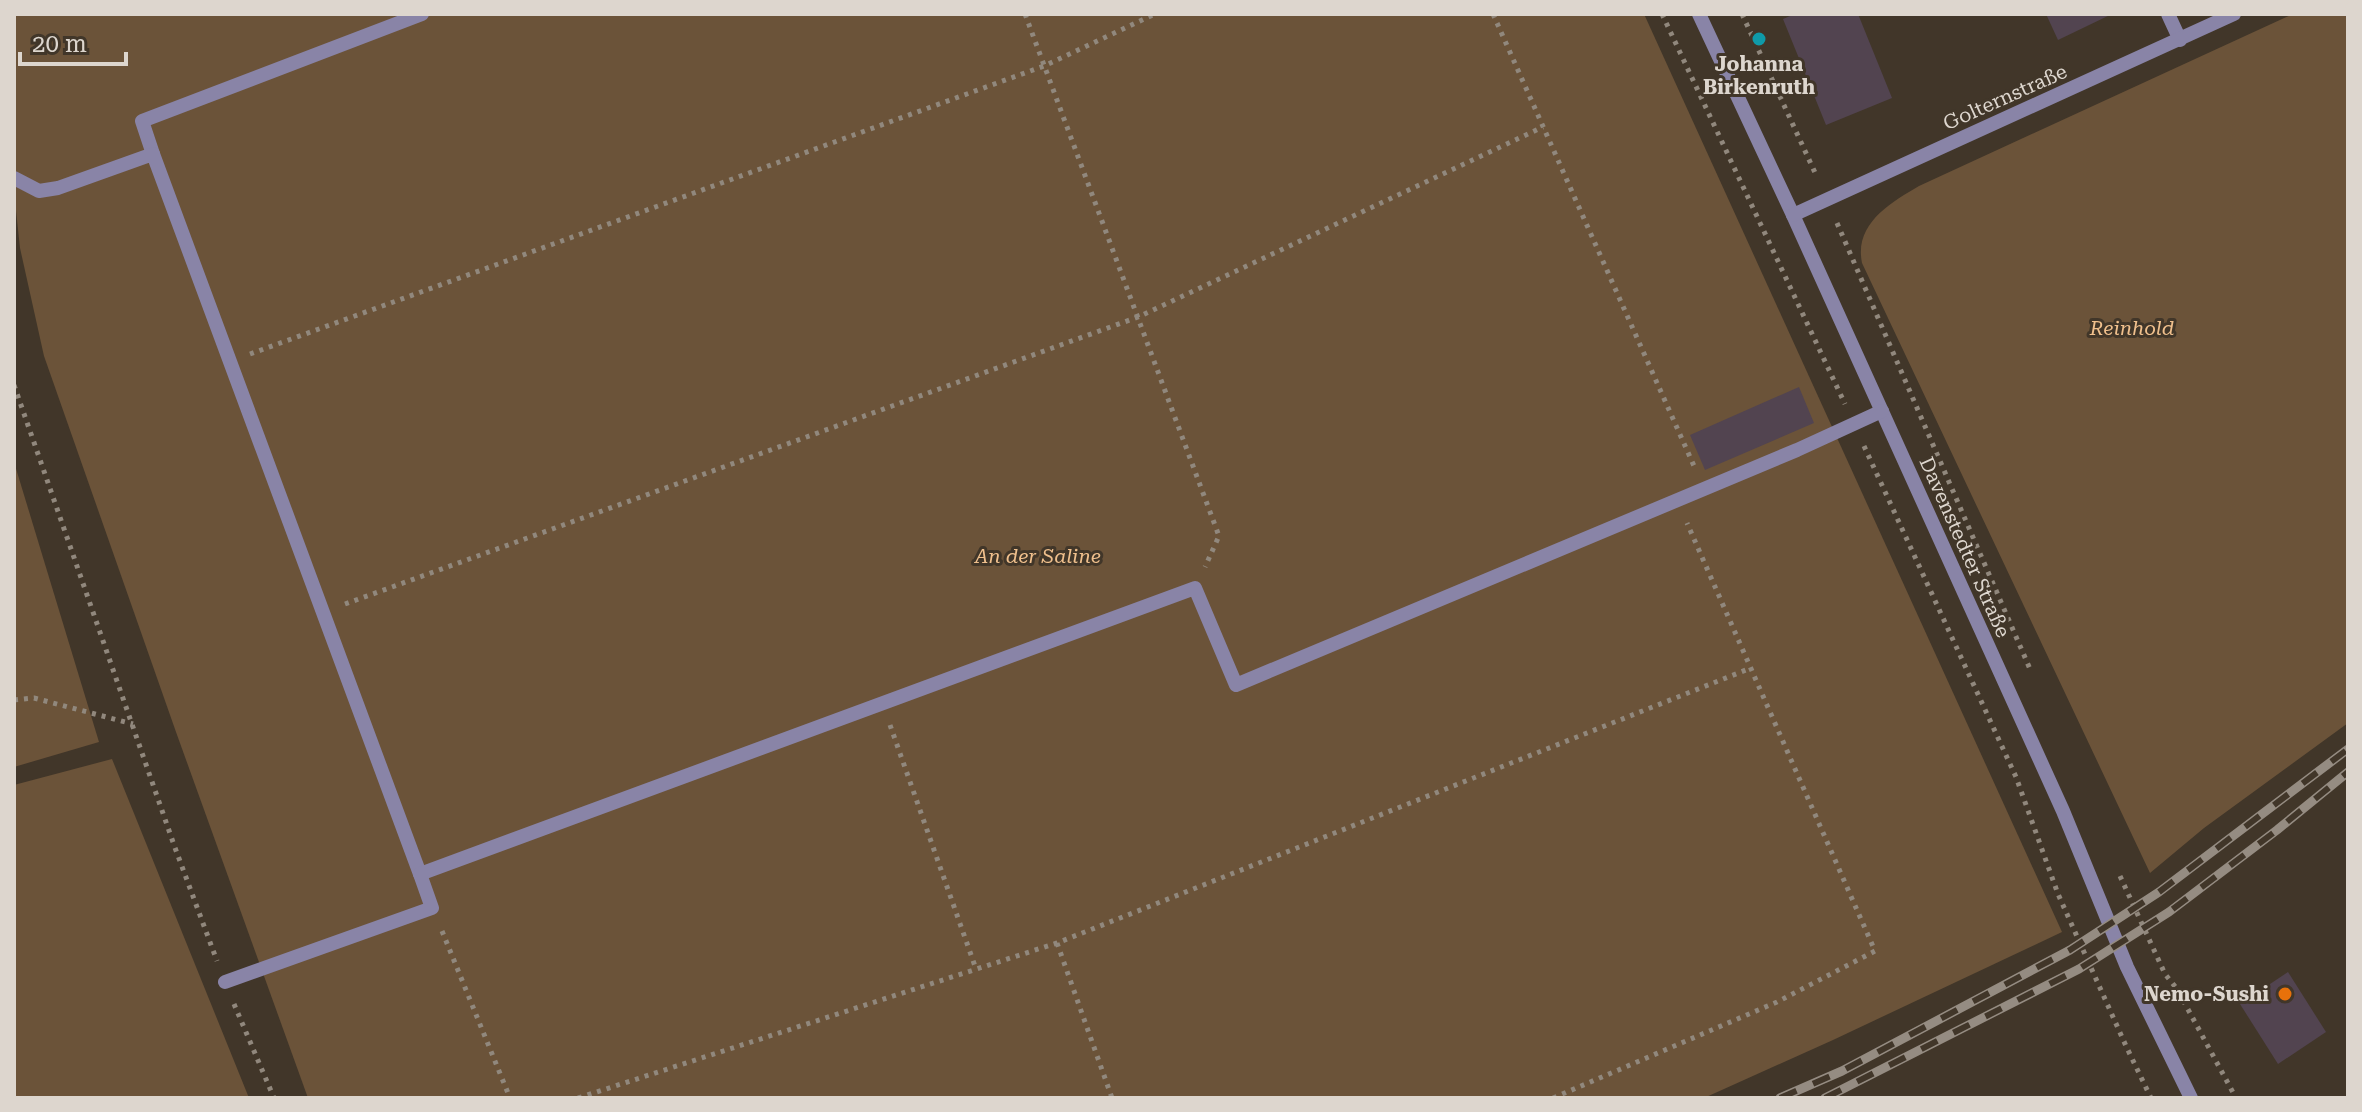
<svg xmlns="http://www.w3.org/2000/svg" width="2362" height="1112" font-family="'Roboto Serif',serif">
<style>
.green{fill:#6b5339}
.building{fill:#524450}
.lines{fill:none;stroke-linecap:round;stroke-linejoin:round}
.path{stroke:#91887d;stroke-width:5;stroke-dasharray:4 6;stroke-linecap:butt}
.minor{stroke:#8984a7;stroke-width:14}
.rail-casing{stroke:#958c82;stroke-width:9}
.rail{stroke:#413629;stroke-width:6;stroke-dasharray:18;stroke-linecap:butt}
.culture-dot{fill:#0f9aa8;stroke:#413629;stroke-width:3}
.food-dot{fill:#e8710a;stroke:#413629;stroke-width:3}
.labels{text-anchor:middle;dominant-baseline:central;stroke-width:6;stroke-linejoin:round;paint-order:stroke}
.poi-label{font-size:20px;font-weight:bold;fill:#ddd6ce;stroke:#413629}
.street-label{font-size:20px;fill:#ddd6ce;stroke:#413629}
.park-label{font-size:20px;font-style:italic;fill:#f0c08d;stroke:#413629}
</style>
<rect width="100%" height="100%" fill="#413629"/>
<!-- green -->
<g class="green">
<polygon points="14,14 1644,14 2062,932 1833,1040 1704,1098 308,1098 176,732 44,356 20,248 14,192"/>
<path d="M2293,14H2348V723L2204,828L2150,873L1862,263C1854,224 1890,203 1919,186Z"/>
<polygon points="14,462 99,742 14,767"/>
<polygon points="112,759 249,1098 14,1098 14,785"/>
</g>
<!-- building -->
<g class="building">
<polygon points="1795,14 1858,14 1892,98 1826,125 1783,19"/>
<polygon points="2046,14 2112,14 2058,40"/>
<polygon points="1799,387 1814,423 1705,470 1690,435"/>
<polygon points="2288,972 2326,1032 2278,1064 2240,1004"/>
</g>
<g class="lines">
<!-- path -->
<g class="path">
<polyline points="1025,14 1219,536 1205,567"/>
<polyline points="1493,14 1694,466"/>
<polyline points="1662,14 1845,404"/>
<polyline points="1742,14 1817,177"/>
<polyline points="1837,223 2030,669"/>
<polyline points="250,354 1044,66 1155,14"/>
<polyline points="14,385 174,845 217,961"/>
<polyline points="1864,446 2016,777 2058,894 2126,1046 2151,1098"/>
<polyline points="345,604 1138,317 1543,127"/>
<polyline points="14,700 34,698 133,724"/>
<polyline points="890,725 976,969"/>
<polyline points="2120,876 2165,974 2177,989 2236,1098"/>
<polyline points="442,931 510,1098"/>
<polyline points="1057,943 1112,1098"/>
<polyline points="234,1004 274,1098"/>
<polyline points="578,1098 1057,943 1751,668"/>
<polyline points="1553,1098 1777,1002 1875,951 1687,523"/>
</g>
<!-- minor -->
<g class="minor">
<polyline points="1699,14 1793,215 2063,811 2127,967 2191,1098"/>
<polyline points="2168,14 2180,40"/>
<polyline points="153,154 142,121 422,14"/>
<polyline points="14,178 39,191 58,188 153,154 420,874"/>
<polyline points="1793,215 2234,14"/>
<polyline points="225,982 432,908 420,874 1195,588 1236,685 1797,450 1882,411"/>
</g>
<!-- rail casing -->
<g class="rail-casing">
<g id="rail">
<polyline points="1780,1098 1842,1071 2070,950 2159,892 2348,749"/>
<polyline points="1825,1098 2079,969 2169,912 2277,830 2348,772"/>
</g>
</g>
<!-- rail -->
<use href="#rail" class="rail"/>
</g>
<!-- markers -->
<circle class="culture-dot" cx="1759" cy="39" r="8"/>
<circle class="food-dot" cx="2285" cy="994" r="8"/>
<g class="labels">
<!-- poi labels -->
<g class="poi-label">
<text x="1759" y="64">Johanna<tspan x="1759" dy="23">Birkenruth</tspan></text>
<text x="2269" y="994" text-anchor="end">Nemo-Sushi</text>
</g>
<!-- street labels -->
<g class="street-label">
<text transform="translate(2005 97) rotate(-24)">Golternstraße</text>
<text transform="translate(1965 547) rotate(66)">Davenstedter Straße</text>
</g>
<!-- park labels -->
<g class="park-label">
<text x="2132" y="328">Reinhold</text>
<text x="1038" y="556">An der Saline</text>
</g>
</g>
<!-- border -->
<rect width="2362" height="1112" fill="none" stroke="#ddd6ce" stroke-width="32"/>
<!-- scale -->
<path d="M20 52v12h106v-12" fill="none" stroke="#ddd6ce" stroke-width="4"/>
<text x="32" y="52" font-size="24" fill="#ddd6ce" stroke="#413629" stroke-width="6" paint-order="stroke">20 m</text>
</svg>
